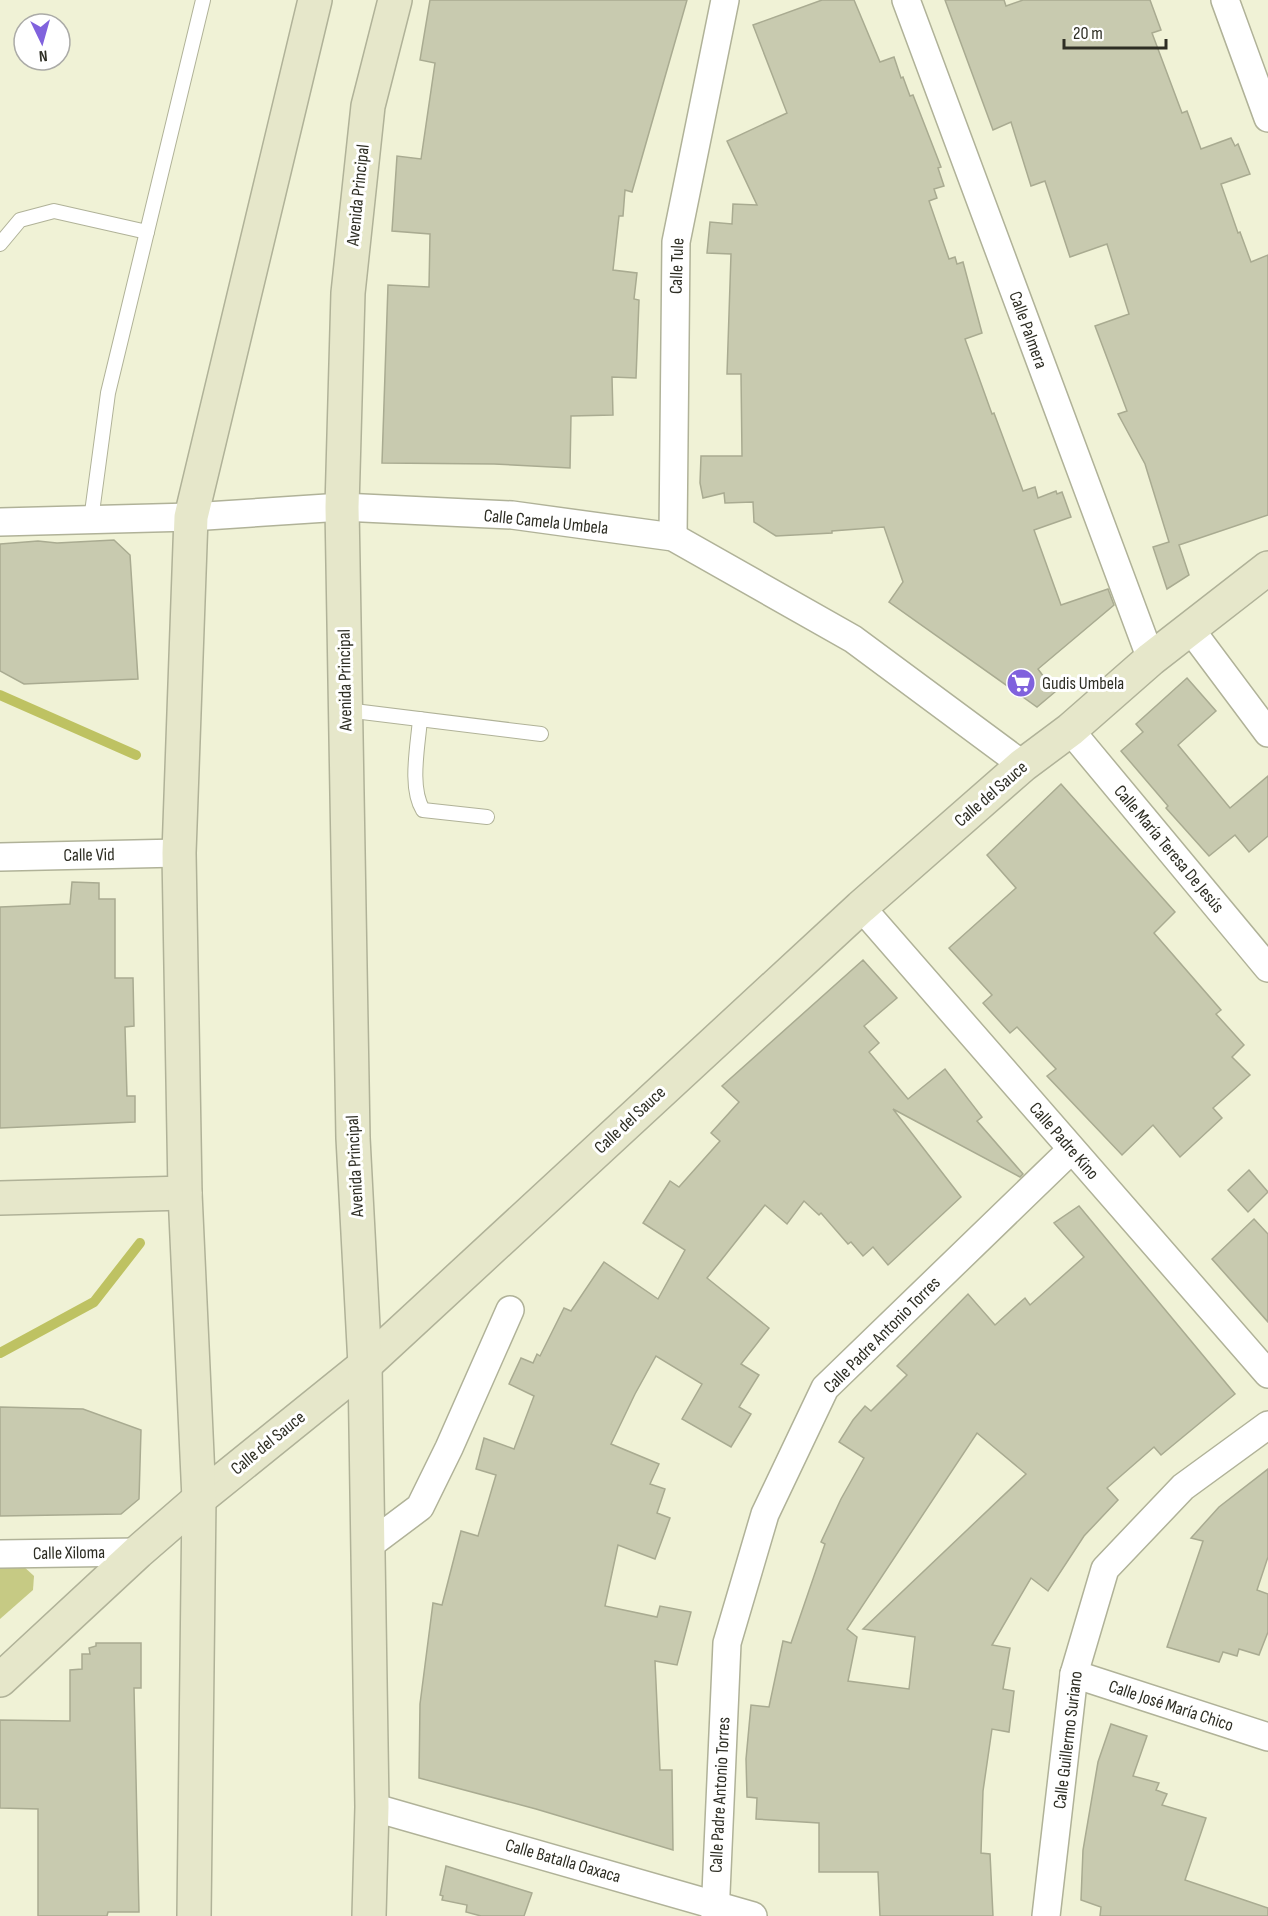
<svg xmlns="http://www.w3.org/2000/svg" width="1268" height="1916" font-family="'Sofia Sans Condensed',sans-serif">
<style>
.green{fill:#c6ca84}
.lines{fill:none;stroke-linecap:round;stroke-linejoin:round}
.stream{stroke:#bec262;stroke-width:10}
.building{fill:#c8caaf;stroke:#a9ab91;stroke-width:1.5;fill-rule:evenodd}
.lane-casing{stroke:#b0b298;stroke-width:16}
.street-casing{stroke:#b0b298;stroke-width:30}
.secondary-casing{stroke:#b0b298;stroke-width:36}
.lane{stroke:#fff;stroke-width:14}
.street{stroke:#fff;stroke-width:27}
.secondary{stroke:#e6e7ca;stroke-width:33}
.labels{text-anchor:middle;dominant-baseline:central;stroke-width:6;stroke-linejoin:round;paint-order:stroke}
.street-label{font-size:18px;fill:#2e2e24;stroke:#fff}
.poi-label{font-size:18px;fill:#2e2e24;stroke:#fff;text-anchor:start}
</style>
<rect width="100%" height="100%" fill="#f0f2d6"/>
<!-- green -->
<polygon class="green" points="22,1565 34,1576 33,1590 0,1619 0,1566"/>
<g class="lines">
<!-- stream -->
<g class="stream">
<polyline points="0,695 136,755"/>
<polyline points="0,1353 94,1302 140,1243"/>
</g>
</g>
<!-- building -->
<g class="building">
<polygon points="430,0 687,0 632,192 625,190 623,216 619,216 613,270 637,273 634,299 639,300 636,378 612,377 613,415 571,416 570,468 494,464 382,463 388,285 429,287 430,234 392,231 397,156 421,159 435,63 420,60"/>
<polygon points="822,0 854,0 880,62 894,57 901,78 903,77 910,96 913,95 941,167 938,168 944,186 934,189 937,198 929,201 949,259 955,257 957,264 963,262 982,333 965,339 992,414 994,413 1023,491 1035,487 1038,498 1056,491 1057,494 1062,492 1071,517 1034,530 1061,605 1108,589 1114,605 1038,669 1055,692 1037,707 889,602 903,582 884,527 832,531 832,533 776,536 754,522 753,502 725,503 724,493 703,498 700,483 701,456 742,456 741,374 727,374 731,254 707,253 710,222 732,224 733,204 757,205 727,141 787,113 753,25"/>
<polygon points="945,0 1004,0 1006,6 1023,0 1150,0 1161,30 1152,33 1182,113 1187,111 1201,149 1231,138 1235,146 1238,144 1250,174 1221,184 1238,233 1240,232 1251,262 1268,255 1268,515 1179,545 1189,575 1167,589 1153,547 1169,542 1145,464 1118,414 1127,411 1095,326 1129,314 1107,244 1070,257 1045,181 1031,186 1011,122 993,130"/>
<polygon points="114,540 130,555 138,679 24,684 0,671 0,544 38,541 57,543"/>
<polygon points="1187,678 1216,711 1178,745 1183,751 1230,808 1268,776 1268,836 1249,852 1235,835 1209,856 1166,808 1168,806 1121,751 1143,732 1136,724"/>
<polygon points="1061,784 1175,912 1154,933 1221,1010 1216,1014 1244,1045 1232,1057 1250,1075 1213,1108 1222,1118 1180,1157 1153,1125 1122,1155 1047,1076 1056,1069 1017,1027 1010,1033 983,1003 992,995 949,948 1016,888 987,855"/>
<polygon points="72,882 99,883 99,899 115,899 115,978 133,978 134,1026 125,1027 127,1096 135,1096 135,1122 0,1128 0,907 70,904"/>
<polygon points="863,960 897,998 864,1026 879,1043 869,1052 908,1099 945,1069 982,1117 977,1121 1023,1174 1020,1177 893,1109 961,1197 888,1265 873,1247 863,1256 851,1242 848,1244 821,1213 819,1215 804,1201 787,1224 765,1205 707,1278 769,1328 741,1364 759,1375 739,1407 751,1414 731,1447 682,1419 702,1384 656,1356 635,1394 611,1444 659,1464 650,1484 665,1489 657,1513 670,1518 655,1559 618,1545 605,1606 657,1617 660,1606 691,1612 677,1665 655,1661 660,1770 672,1770 673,1850 536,1809 419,1778 420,1704 433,1603 442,1605 461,1531 478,1536 496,1475 476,1469 484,1438 514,1449 534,1396 509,1384 521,1358 533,1363 537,1354 540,1356 564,1308 571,1311 604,1262 658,1299 685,1250 643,1223 670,1181 679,1187 720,1141 711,1133 739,1102 722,1086"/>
<polygon points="1249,1170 1268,1192 1248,1212 1228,1190"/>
<path d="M1079,1206L1235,1394L1161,1455L1154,1447L1107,1488L1118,1500L1084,1536L1048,1591L1031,1578L992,1645L1010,1648L1003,1689L1014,1691L1009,1732L992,1729L983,1791L981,1853L990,1854L993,1916H880L878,1872H819V1823L756,1819L757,1798L747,1797L746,1759L751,1705L769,1707L783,1641L791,1643L825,1544L821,1542L841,1499L864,1458L839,1442L853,1420L865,1406L871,1411L907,1375L897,1366L968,1294L995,1325L1025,1298L1030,1305L1084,1257L1054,1223ZM977,1433L1026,1474L863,1629L915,1637L909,1689L848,1681L857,1637L847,1629Z"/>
<polygon points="1254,1219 1268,1234 1268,1322 1212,1259"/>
<polygon points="0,1407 83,1409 141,1430 139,1499 121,1514 0,1516"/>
<polygon points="1268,1469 1268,1557 1257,1590 1268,1594 1268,1632 1259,1655 1239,1649 1237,1656 1223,1652 1219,1662 1167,1647 1203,1541 1191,1538 1219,1507"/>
<polygon points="96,1643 141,1643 141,1688 134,1688 139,1912 108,1912 107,1916 38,1916 38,1809 0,1808 0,1720 70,1721 70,1670 82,1669 82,1654 90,1654 89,1648 96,1646"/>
<polygon points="1111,1724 1147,1736 1133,1776 1159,1783 1156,1790 1167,1794 1162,1805 1206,1818 1185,1880 1268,1908 1268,1916 1100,1916 1101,1907 1081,1900 1083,1850 1098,1762"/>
<polygon points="446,1866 532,1893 524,1916 481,1916 466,1912 467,1905 442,1900 443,1896 440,1895"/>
</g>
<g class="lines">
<!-- lane casing -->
<g class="lane-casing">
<g id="lane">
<polyline points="0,244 20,220 54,211 147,232"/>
<polyline points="91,520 108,393 203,0"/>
<polyline points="346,710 541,734"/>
<path d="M420,719C418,746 409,787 423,810L487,817"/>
</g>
</g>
<!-- street casing -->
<g class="street-casing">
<g id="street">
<polyline points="906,0 1151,659"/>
<polyline points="1225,0 1268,118"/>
<polyline points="0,522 191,517 342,507 512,515 673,537 853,639 1023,765"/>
<polyline points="673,537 676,242 725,0"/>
<polyline points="1191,630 1268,733"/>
<polyline points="1070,730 1268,968"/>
<polyline points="0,857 179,853"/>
<polyline points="861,907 1268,1374"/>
<polyline points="368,1546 420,1507 449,1448 510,1310"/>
<polyline points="0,1554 138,1552"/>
<polyline points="1074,1674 1268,1737"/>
<polyline points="372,1807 753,1916"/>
<polyline points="715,1916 727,1643 765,1514 825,1388 1071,1150"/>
<polyline points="1046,1916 1074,1674 1105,1569 1183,1487 1268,1425"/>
</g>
</g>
<!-- secondary casing -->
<g class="secondary-casing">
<g id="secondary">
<polyline points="0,1198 185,1193"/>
<polyline points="0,1680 138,1552 199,1499 365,1365 861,907 1023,765 1070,730 1151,659 1268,568"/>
<polyline points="194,1916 199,1499 185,1193 179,853 191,517 315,0"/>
<polyline points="369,1916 372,1807 365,1365 353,1138 342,507 348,293 368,106 395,0"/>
</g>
</g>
<!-- lane -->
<use href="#lane" class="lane"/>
<!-- street -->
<use href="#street" class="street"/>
<!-- secondary -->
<use href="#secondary" class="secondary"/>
</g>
<!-- icons -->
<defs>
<g id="supermarket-disc" transform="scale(1.5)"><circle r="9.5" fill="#8062dd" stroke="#fff"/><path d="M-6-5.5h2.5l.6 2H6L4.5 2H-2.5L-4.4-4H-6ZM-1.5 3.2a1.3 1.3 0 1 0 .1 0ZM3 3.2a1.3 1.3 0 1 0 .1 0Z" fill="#fff"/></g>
</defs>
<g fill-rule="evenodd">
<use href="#supermarket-disc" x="1021" y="683"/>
</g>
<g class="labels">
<!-- street labels -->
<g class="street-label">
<text transform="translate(358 195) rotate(-84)">Avenida Principal</text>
<text transform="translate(677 266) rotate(-88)">Calle Tule</text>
<text transform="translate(1028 330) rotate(70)">Calle Palmera</text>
<text transform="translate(546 522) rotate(6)">Calle Camela Umbela</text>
<text transform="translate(345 680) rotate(-91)">Avenida Principal</text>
<text transform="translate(991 794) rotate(-41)">Calle del Sauce</text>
<text transform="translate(1169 849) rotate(50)">Calle María Teresa De Jesús</text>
<text transform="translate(89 855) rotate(-1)">Calle Vid</text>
<text transform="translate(630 1120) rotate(-43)">Calle del Sauce</text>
<text transform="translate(1064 1141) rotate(49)">Calle Padre Kino</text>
<text transform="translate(355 1166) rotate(-93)">Avenida Principal</text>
<text transform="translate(882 1335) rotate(-45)">Calle Padre Antonio Torres</text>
<text transform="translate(268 1443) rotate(-39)">Calle del Sauce</text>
<text transform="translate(69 1553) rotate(-1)">Calle Xiloma</text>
<text transform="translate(1171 1706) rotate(18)">Calle José María Chico</text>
<text transform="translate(1068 1740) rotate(-83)">Calle Guillermo Suriano</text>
<text transform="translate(720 1795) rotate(-87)">Calle Padre Antonio Torres</text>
<text transform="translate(563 1861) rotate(16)">Calle Batalla Oaxaca</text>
</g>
<!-- poi labels -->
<g class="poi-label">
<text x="1042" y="683">Gudis Umbela</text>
</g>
</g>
<!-- north arrow -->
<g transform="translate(42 42) rotate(175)"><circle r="28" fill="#ffffff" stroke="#ababa7" stroke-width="1.5"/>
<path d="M0-4.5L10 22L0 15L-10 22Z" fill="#8062dd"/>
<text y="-9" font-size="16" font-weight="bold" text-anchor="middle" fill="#2e2e24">N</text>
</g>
<!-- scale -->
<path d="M1064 39v9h102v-9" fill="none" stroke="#2e2e24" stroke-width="3"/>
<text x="1073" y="39" font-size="18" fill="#2e2e24" stroke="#ffffff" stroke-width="4.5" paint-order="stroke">20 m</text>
</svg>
